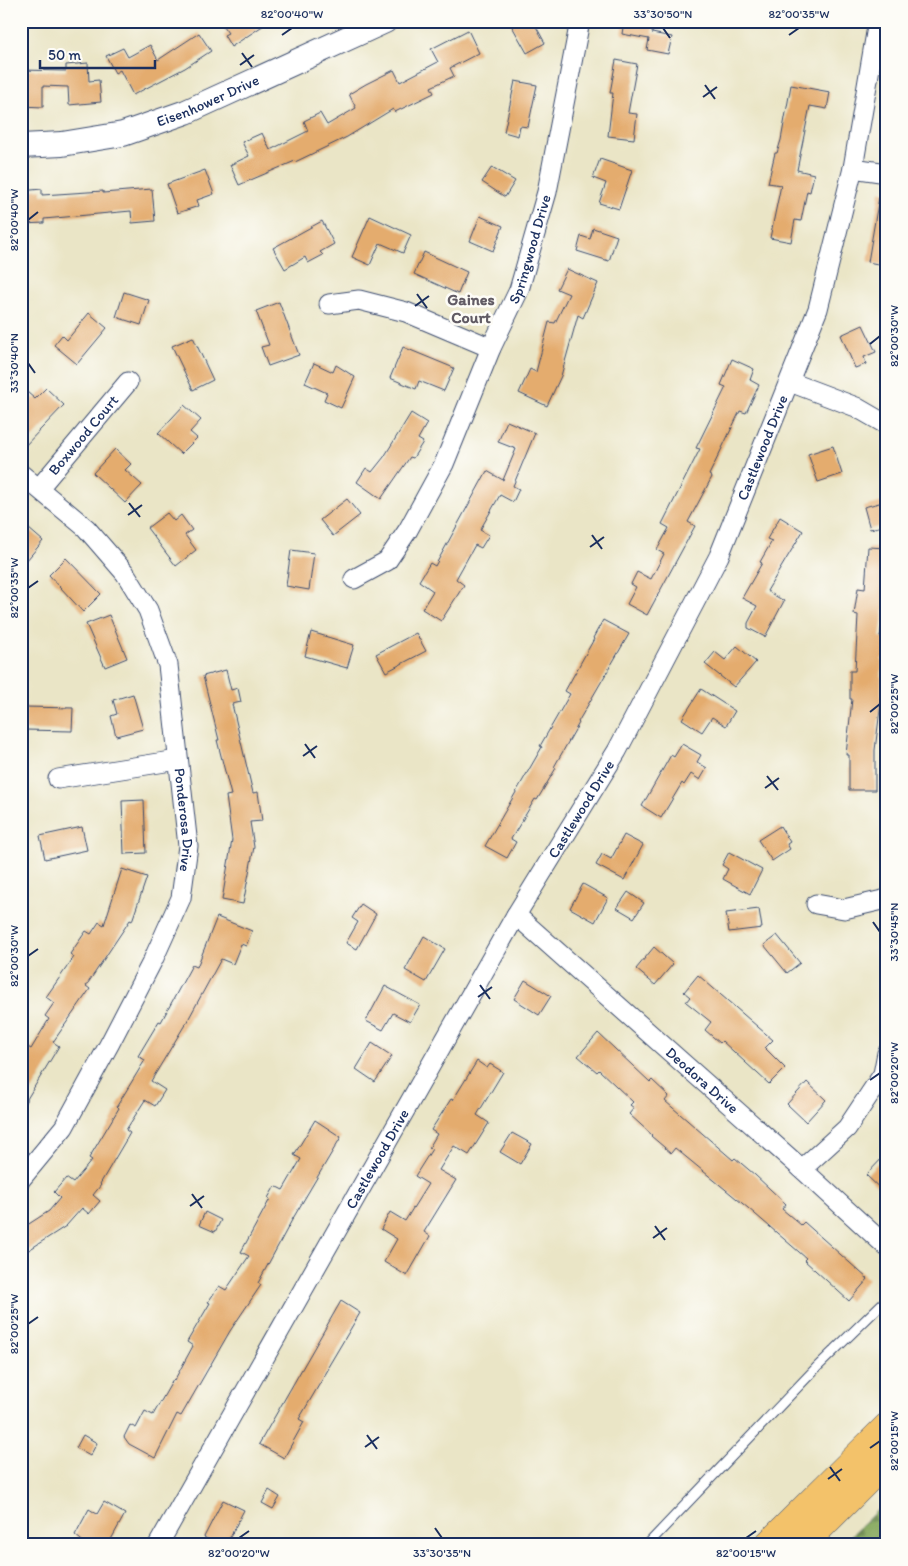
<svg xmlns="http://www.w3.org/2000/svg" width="908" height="1566" font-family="Itim,sans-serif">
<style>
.forest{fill:url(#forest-firs);stroke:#506b5d}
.building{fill:#e4ac6e}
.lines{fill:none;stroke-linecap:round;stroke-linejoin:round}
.service-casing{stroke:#3a4a6e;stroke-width:11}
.minor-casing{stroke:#3a4a6e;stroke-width:21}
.tertiary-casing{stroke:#3a4a6e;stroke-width:26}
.primary-casing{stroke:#3a4a6e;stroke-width:29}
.service{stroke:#fff;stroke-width:9}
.minor{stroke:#fff;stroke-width:19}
.tertiary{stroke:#fff;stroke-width:24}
.primary{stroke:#f3c26a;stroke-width:28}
.ticks{fill:none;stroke:#1b2f5e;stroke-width:2}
.labels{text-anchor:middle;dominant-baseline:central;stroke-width:5;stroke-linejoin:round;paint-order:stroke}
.street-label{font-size:15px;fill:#1b2f5e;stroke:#fdfcf7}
.neighbourhood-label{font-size:16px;font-weight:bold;fill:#615b64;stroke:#fdfcf7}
.neatline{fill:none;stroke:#1b2f5e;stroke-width:2}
.ticks-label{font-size:12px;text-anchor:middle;fill:#1b2f5e}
</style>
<defs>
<pattern id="forest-firs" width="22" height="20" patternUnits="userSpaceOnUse" patternTransform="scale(1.25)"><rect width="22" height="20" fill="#85a75c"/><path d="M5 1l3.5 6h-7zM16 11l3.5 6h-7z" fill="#6c884f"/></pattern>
</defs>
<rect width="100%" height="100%" fill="#fdfcf7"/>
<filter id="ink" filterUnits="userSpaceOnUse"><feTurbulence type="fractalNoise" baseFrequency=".02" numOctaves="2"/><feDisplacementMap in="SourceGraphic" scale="10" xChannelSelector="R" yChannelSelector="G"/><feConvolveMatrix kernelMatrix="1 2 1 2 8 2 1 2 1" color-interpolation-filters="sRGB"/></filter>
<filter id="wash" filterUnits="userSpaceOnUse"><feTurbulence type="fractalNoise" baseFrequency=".0096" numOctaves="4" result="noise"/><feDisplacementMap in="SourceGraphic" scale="20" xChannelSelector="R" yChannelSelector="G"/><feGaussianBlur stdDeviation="1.12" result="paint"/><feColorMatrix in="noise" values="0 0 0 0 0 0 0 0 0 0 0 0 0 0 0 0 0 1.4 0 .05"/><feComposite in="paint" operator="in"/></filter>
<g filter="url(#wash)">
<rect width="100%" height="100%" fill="#eae5c6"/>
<!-- forest -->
<polygon class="forest" points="887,1501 887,1545 841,1545"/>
<g id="blocks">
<!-- building -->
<g class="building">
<polygon points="230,21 270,21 231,47 224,35 228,33 223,26"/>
<polygon points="509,21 533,21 545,43 527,53"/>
<polygon points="624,21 654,21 652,33 672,37 668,54 647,50 649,39 622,34"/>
<polygon points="468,30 479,53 450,68 454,76 431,87 434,93 395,112 393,109 347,137 295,162 295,161 239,185 230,165 249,156 242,142 262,133 270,150 308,131 304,121 320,113 327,125 356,108 349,94 366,84 394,70 400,82 438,62 431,49"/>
<polygon points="199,33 211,51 185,68 133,95 120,70 115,73 106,56 123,48 128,57 150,45 158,60"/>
<polygon points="616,60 637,64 628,113 637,114 634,139 608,136 613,93 610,93"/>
<polygon points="88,63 89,81 99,80 101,102 69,105 68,87 43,86 43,107 21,106 21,70 66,71 66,65"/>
<polygon points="515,81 537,85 528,127 520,126 518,136 504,132"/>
<polygon points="791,85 830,92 827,109 810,106 797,170 814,174 810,192 807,191 801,221 795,220 791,242 770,238 781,185 768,183 775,153 777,153 781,140"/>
<polygon points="600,159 632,170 619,209 599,203 606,183 593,178"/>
<polygon points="492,167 515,181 505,197 482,182"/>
<polygon points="205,170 214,194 197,200 199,206 177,213 167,184"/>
<polygon points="42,189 42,195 103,191 103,193 152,189 155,221 132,223 131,211 44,219 44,223 23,224 21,191"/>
<polygon points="880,191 887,191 887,266 868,262"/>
<polygon points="370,216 411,235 403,253 380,243 370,265 352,257"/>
<polygon points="480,216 503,226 493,251 470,241"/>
<polygon points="322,221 334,244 320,252 323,255 308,263 305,257 285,269 273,248"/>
<polygon points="593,228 617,236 609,261 577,251 581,236 590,239"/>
<polygon points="424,252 467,272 458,294 414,274"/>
<polygon points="567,269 598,283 583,318 578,315 561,376 547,406 519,393 530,369 536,372 549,322 555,323 569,294 557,289"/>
<polygon points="124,292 149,300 141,325 116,317"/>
<polygon points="279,302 299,355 268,366 261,347 269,345 256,311"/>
<polygon points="89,313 107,328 77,364 54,345 62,335 67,340"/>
<polygon points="863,325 876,352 864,357 866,364 855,368 841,335"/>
<polygon points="193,337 213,380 193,390 172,346"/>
<polygon points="403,347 454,368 444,391 419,381 416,389 390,378"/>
<polygon points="732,359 754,369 750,380 759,385 746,413 740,411 709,475 712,477 688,522 695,526 647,615 627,604 636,587 631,584 637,572 651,579 664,554 657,550 669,528 662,524 700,449 696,448 726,387 721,385"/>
<polygon points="314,363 333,372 336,365 355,377 341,408 324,400 327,393 305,383"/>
<polygon points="46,388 64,405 21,450 21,398 27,392 35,399"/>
<polygon points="184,405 201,420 190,432 197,438 181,454 158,433"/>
<polygon points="411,413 427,423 418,439 423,442 413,458 410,457 381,499 357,482 366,468 372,472 384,457"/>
<polygon points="507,421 535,433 513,486 519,489 513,502 500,495 480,530 489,535 481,548 475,545 456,579 464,585 441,621 422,609 433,591 419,581 430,563 435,566 487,471 503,480 516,449 498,442"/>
<polygon points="833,446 842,474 818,482 808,454"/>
<polygon points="115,449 131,464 125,470 142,485 125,503 93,473"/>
<polygon points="347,499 360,515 333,536 320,520"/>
<polygon points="887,501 887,525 870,529 864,507"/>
<polygon points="167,513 174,521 181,515 192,530 185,535 196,550 176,566 147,528"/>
<polygon points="780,517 803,531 767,591 784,601 765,637 748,628 748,623 757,606 742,598 762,563 760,562 772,541 767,539"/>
<polygon points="21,522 43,541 21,567"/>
<polygon points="868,547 887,548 887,589 880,637 887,637 886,658 882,658 881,702 875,750 875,790 849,790 849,755 846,755 852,699 850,699 850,671 855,671 858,615 854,614 858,588 865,589"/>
<polygon points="291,550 314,553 309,590 286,586"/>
<polygon points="66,558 101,594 83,612 49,575"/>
<polygon points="109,615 127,658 105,667 86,624"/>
<polygon points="603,620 629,634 578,722 579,723 554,767 556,768 537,800 535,799 511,839 516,842 507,858 485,846 542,747 540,746 570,694 565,691 594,639 593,638"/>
<polygon points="311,632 354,645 347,668 305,656"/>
<polygon points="416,633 426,651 386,672 376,654"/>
<polygon points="737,646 756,662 734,687 705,664 715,652 725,660"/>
<polygon points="226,670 231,690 238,688 241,702 232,704 253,793 258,792 262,821 250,822 254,847 243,904 222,900 232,840 226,796 231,795 217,740 219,740 203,676"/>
<polygon points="701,689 735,711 726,726 712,717 702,732 682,719"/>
<polygon points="133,694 143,729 116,736 111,716 117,714 113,700"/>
<polygon points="25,707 73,708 72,731 25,730"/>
<polygon points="682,744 701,755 697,762 707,768 700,780 691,774 684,785 682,783 661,818 642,806 671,755 674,757"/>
<polygon points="144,800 146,853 124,854 122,801"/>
<polygon points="780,826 790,842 787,844 790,849 772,861 758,840"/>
<polygon points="82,827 87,850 45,859 40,836"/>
<polygon points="624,835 643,845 624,880 596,865 602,854 611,859"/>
<polygon points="729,852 762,870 750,894 723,879 728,869 722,865"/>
<polygon points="122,869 147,877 132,921 130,920 86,986 90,989 53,1042 59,1046 21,1109 21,1043 31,1049 49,1019 45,1016 54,1003 46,997 74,957 70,954 86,931 91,934 99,922 104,925"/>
<polygon points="583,884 608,898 595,922 570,908"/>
<polygon points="628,892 644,903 634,918 617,908"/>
<polygon points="361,904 376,914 357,949 346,943 358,922 352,918"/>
<polygon points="759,909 762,928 729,932 726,913"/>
<polygon points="217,917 252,931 246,946 241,944 233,964 221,959 189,1018 151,1081 165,1090 155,1106 145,1100 126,1130 130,1133 100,1184 101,1185 93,1195 100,1201 89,1214 82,1208 66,1226 21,1255 21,1229 49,1211 60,1198 54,1192 66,1178 73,1183 92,1160 89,1158 119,1108 117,1106 145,1060 138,1056 159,1021 161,1022 192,965 197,967"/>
<polygon points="777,935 800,963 787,973 764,945"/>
<polygon points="424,936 445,949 426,982 405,970"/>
<polygon points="654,947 673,964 655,985 636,969"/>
<polygon points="698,975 773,1040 765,1048 785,1068 769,1084 722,1041 720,1043 705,1030 711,1022 686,1002 690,997 684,992"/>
<polygon points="525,980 551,996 539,1015 514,999"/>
<polygon points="385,986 420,1005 410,1022 393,1013 383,1030 366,1021"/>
<polygon points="598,1033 650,1082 652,1080 669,1096 665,1101 733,1160 735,1158 755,1175 786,1204 782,1209 801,1225 804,1222 868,1279 849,1301 804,1260 806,1258 748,1208 675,1148 671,1153 651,1136 652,1135 629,1114 634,1108 630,1105 633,1102 599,1070 597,1072 578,1056"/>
<polygon points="372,1043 392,1056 375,1082 356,1069"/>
<polygon points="477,1061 487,1068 490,1064 503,1072 477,1115 489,1123 469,1155 454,1146 439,1170 456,1180 424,1232 430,1236 407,1276 384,1262 397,1239 381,1229 390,1212 405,1221 428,1184 415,1176 432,1149 429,1148 437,1134 431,1130 451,1099 453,1100"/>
<polygon points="807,1082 826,1100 806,1122 787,1104"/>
<polygon points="315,1120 341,1137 292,1220 258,1283 261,1285 230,1331 181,1416 177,1414 155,1458 129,1444 124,1437 130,1425 136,1428 145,1411 153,1415 173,1380 174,1381 193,1346 187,1342 210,1303 208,1302 219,1286 226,1290 249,1256 241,1252 270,1199 268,1198 275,1186 283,1190 301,1159 294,1155"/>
<polygon points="512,1133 532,1144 520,1164 500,1152"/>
<polygon points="887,1153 887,1195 866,1175"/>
<polygon points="205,1212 221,1220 215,1232 199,1225"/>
<polygon points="341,1301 360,1313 328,1367 329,1368 299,1419 304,1422 284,1458 259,1444"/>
<polygon points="83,1435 97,1443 90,1456 76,1448"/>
<polygon points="269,1490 280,1497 273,1509 262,1503"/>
<polygon points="223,1500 244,1510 226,1545 218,1545 204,1537"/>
<polygon points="104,1502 125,1514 108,1545 87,1545 75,1535 89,1509 97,1514"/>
</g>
</g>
</g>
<g filter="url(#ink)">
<use href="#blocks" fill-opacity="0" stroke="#3a4a6e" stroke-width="1"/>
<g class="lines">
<!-- service casing -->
<g class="service-casing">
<polyline id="service" points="647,1545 816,1368 887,1299"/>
</g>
<!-- minor casing -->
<g class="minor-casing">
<g id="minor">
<polyline points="853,168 887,173"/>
<polyline points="329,304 359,300 406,312 491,348"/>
<polyline points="790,382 856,407 887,425"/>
<path id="s1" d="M21,474L86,528L125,573L148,610L168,665L188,846L181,898L153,960L110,1043L64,1127L21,1179"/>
<path id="s2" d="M39,488L128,382"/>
<path id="s3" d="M354,579L387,561L408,530L444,464L491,348L519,290L547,192L580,21"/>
<polyline points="58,779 178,760"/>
<polyline points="816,904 844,909 887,899"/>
<path id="s4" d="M516,915L802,1169L887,1247"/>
<polyline points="802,1169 847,1128 883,1074 887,1053"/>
<path id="s5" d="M158,1545L516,915L617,751L719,556L818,309L853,168L878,21"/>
</g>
</g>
<!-- tertiary casing -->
<g class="tertiary-casing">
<g id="tertiary">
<path id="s6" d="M21,146L62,144L123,134L186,112L385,21"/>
</g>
</g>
<!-- primary casing -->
<g class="primary-casing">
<g id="primary">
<polyline points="768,1545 887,1427"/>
<polyline points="802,1545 887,1460"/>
</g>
</g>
<!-- service -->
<use href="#service" class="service"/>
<!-- minor -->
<use href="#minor" class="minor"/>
<!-- tertiary -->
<use href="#tertiary" class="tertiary"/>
<!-- primary -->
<use href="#primary" class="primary"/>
</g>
</g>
<!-- ticks -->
<path class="ticks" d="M663,28L670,38M282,35L292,28M789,35L799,28M242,53L252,67M240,65L254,55M705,85L715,99M703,97L717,87M28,220L38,212M417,294L427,308M415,306L429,296M870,344L880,336M28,363L35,373M129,503L140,517M128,515L142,505M592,535L602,549M590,547L604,537M28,588L38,581M870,712L880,704M305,744L315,758M303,756L317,746M767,776L778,790M765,788L779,778M873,922L880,932M28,956L38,949M480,985L490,999M478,997L492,987M870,1080L880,1073M192,1194L202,1208M190,1206L204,1196M655,1226L665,1240M653,1238L667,1228M28,1324L38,1317M367,1435L377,1449M365,1447L379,1437M870,1448L880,1441M830,1467L840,1481M828,1479L842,1469M435,1528L442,1538M239,1538L249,1531M746,1538L756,1531"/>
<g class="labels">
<!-- street labels -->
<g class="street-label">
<text stroke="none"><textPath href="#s6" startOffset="194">Eisenhower Drive</textPath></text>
<text stroke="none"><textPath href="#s3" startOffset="382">Springwood Drive</textPath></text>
<text stroke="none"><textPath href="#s2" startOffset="69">Boxwood Court</textPath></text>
<text stroke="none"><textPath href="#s5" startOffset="1254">Castlewood Drive</textPath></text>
<text stroke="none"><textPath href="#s5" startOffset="849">Castlewood Drive</textPath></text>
<text stroke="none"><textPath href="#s1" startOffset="402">Ponderosa Drive</textPath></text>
<text stroke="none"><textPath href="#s4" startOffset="249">Deodora Drive</textPath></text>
<text stroke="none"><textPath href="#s5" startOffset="444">Castlewood Drive</textPath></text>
</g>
<!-- neighbourhood labels -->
<g class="neighbourhood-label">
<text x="471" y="299">Gaines<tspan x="471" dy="18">Court</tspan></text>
</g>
</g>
<!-- margin -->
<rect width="908" height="1566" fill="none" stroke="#fdfcf7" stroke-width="55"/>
<!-- scale -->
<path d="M40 60v8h115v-8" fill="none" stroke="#1b2f5e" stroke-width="2.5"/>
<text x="48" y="60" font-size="15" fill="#1b2f5e" stroke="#fdfcf7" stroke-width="4" paint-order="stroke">50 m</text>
<rect x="28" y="28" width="852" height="1510" class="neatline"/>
<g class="ticks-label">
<text x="292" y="18">82°00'40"W</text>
<text x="663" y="18">33°30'50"N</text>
<text x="799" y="18">82°00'35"W</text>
<text transform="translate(14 220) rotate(-90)" y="4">82°00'40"W</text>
<text transform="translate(894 336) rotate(-90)" y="4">82°00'30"W</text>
<text transform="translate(14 363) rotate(-90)" y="4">33°30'40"N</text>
<text transform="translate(14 588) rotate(-90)" y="4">82°00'35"W</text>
<text transform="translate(894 704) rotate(-90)" y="4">82°00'25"W</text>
<text transform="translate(894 932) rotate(-90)" y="4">33°30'45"N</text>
<text transform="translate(14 956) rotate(-90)" y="4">82°00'30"W</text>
<text transform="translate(894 1073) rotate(-90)" y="4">82°00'20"W</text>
<text transform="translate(14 1324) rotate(-90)" y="4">82°00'25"W</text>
<text transform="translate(894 1441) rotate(-90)" y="4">82°00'15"W</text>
<text x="239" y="1557">82°00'20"W</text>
<text x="442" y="1557">33°30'35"N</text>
<text x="746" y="1557">82°00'15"W</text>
</g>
</svg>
